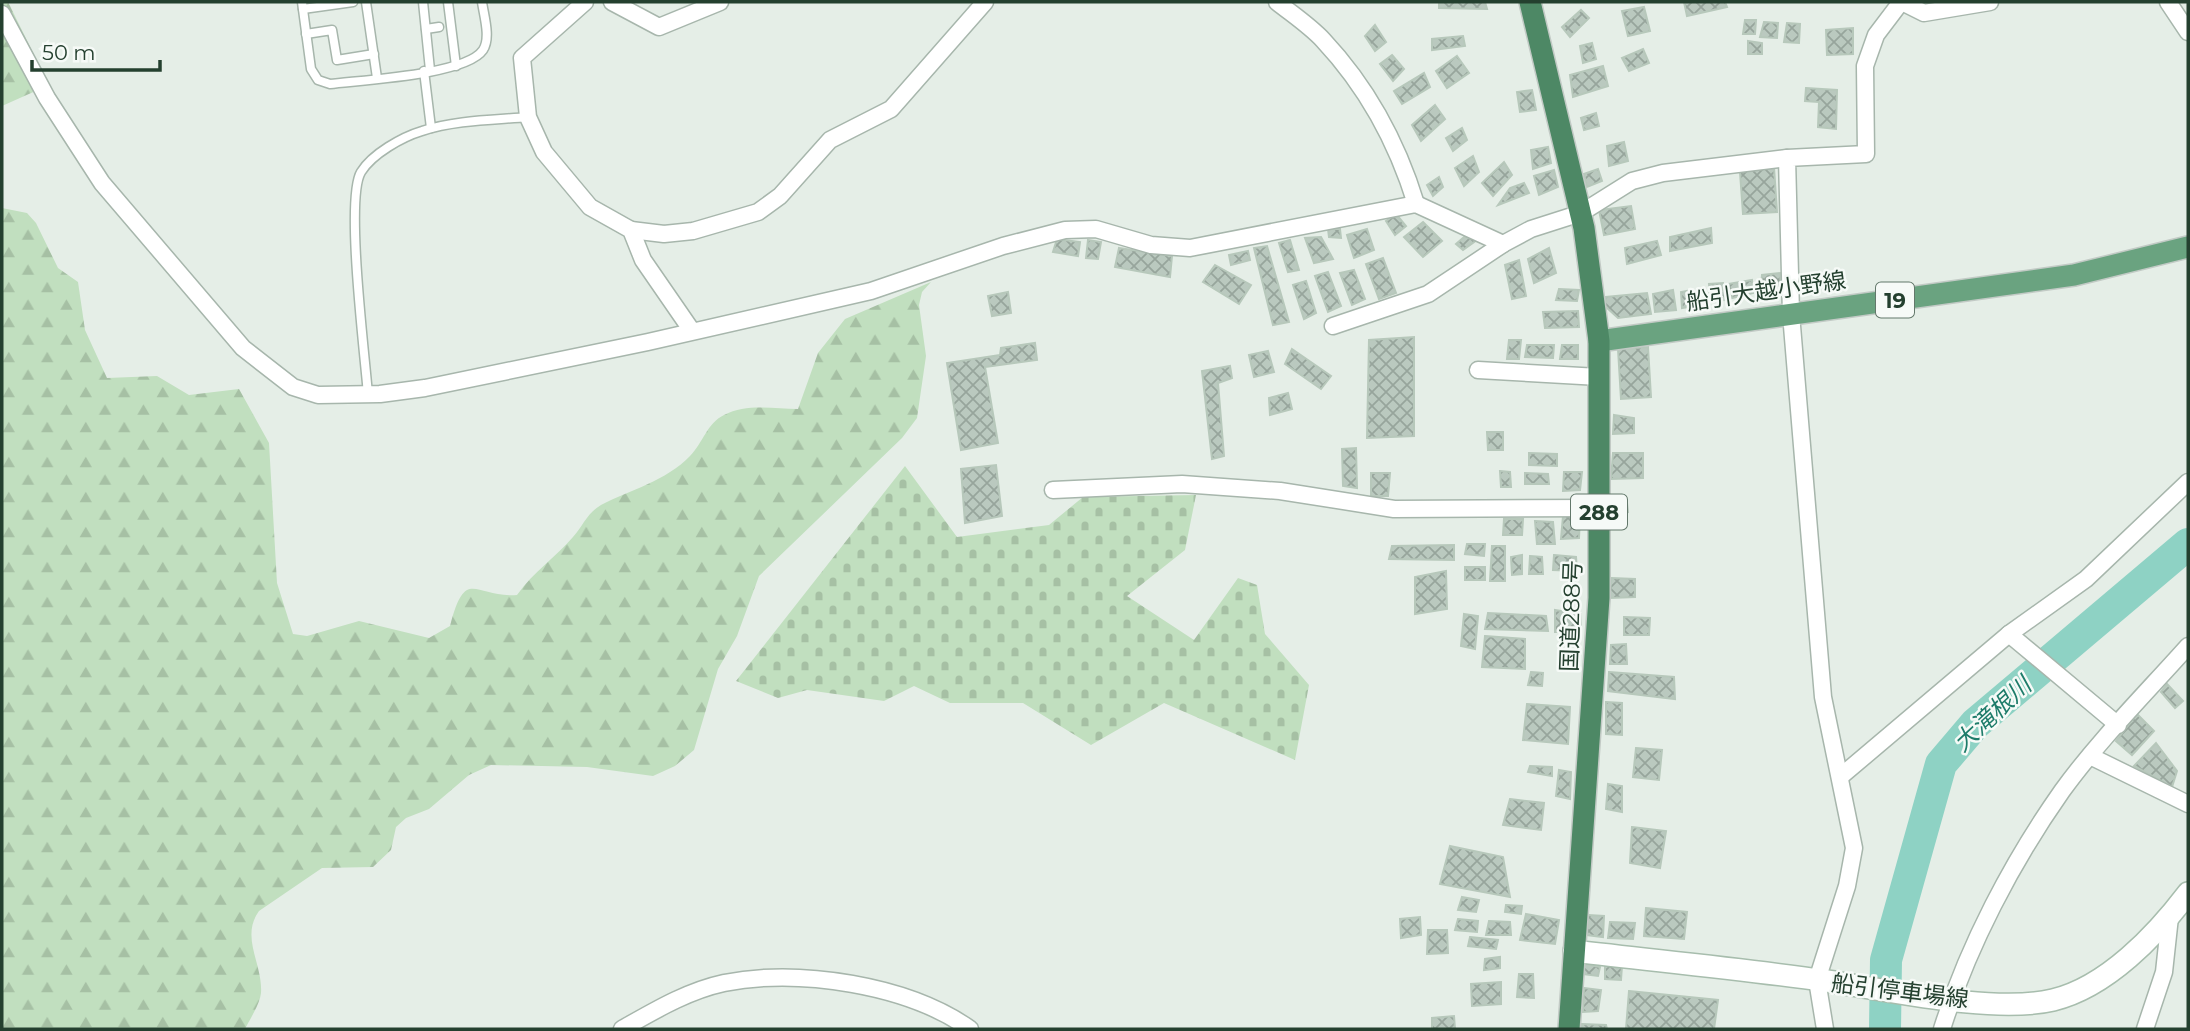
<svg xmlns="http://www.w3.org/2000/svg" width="2190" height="1031" font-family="Montserrat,'Noto Sans JP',sans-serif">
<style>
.forest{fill:url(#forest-firs)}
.cemetery{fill:url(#cemetery-stones)}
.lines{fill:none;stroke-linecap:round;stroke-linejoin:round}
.river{stroke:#8ed2c4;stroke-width:32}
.building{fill:url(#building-cross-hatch);stroke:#b7c8bb;stroke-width:2}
.service-casing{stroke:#a7b6ac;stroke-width:11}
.minor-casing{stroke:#a7b6ac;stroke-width:19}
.secondary-casing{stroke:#a7bdad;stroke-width:24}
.primary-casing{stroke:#c2cac5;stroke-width:24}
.trunk-casing{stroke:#c2cac5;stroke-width:24}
.service{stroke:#fff;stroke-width:8}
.minor{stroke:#fff;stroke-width:16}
.secondary{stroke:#fff;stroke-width:21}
.primary{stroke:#6aa380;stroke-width:21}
.trunk{stroke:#4d8865;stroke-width:21}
.labels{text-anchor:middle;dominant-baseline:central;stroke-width:5;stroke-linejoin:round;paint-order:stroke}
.shield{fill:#f6faf7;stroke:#63786b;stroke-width:2}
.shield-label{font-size:21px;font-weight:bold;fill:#24402f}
.street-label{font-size:23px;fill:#24402f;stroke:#f6faf7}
.water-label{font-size:24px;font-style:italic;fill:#1e7c6a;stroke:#f6faf7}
</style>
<defs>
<pattern id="forest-firs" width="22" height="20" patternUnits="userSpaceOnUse" patternTransform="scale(1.75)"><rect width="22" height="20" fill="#c1dfbf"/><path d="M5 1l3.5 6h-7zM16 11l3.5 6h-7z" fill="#a6c0a4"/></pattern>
<pattern id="cemetery-stones" width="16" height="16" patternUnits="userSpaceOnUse" patternTransform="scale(1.75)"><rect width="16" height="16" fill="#c1dfbf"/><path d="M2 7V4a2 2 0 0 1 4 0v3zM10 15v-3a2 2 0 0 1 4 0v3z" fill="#a6c0a4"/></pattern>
<pattern id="building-cross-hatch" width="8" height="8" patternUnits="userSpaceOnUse" patternTransform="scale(1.75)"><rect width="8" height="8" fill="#bac9bf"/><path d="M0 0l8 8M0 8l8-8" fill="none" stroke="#97a59c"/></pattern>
</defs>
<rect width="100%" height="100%" fill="#e5eee7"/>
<!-- forest -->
<g class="forest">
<polygon points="2,2 8,2 49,85 2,106"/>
<path d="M2,208L27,213L36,223L58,268L78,282L85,330L107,378L157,376L189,395L239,389L269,443L277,583L293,634L307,636L359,621L429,638L450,626C466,565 474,598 517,595C534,571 555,558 573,537C583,526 587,513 601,505C630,490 666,481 690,456C703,443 707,423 724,415C747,403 773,409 798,409L818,353L845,319L931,282L922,292L919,305L926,356L917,418L902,438L759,576L737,636L718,669L694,750L675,766L653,776L587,767L491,765L469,775L429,809L406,818L396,827L391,850L373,867L322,868L259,911C240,937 263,964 261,993C260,1004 250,1019 245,1029H2Z"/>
</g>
<!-- cemetery -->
<polygon class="cemetery" points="905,466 957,537 1049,525 1083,497 1196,495 1185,550 1127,596 1194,640 1238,578 1257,585 1265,634 1309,685 1295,760 1164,703 1091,745 1023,703 950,703 914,686 884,701 807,690 778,698 736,681"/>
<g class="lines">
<!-- river -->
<polyline class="river" points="1885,1029 1886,960 1941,764 1975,724 2188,544"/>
</g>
<!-- building -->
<g class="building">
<polygon points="1439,2 1485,2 1487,9 1439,8"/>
<polygon points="1684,2 1725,2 1727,7 1687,16"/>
<polygon points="1644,7 1650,31 1628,36 1622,11"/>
<polygon points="1581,10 1589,18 1570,37 1562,27"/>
<polygon points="1745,20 1756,20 1755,34 1743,34"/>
<polygon points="1764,22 1778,23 1777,38 1760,37"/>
<polygon points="1787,23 1800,24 1799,43 1784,42"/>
<polygon points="1375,25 1386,42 1375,51 1365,36"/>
<polygon points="1853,28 1853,54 1827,55 1826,30"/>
<polygon points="1463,36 1465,46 1432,50 1432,39"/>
<polygon points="1748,41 1762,43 1762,54 1748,54"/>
<polygon points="1592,43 1596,59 1583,63 1580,46"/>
<polygon points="1643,49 1649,63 1629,71 1622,58"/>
<polygon points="1392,55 1404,69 1393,81 1380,64"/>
<polygon points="1457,56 1469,73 1447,88 1436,71"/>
<polygon points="1603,66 1608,86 1573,97 1570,75"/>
<polygon points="1424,73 1430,87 1402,104 1394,91"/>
<polygon points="1806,88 1837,90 1836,129 1818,127 1819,102 1805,101"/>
<polygon points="1532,90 1536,110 1520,112 1517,92"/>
<polygon points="1435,105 1445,119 1421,141 1412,125"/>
<polygon points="1596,113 1599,126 1584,130 1581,118"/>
<polygon points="1462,128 1467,140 1453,151 1446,138"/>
<polygon points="1624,142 1628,161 1609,166 1607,146"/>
<polygon points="1548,147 1551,163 1533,169 1531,150"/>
<polygon points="1473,156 1479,172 1464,186 1455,168"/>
<polygon points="1504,162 1512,175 1493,196 1482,183"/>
<polygon points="1774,167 1777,212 1743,214 1740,172"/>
<polygon points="1598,169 1602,181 1587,187 1584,174"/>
<polygon points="1554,170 1558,187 1539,195 1534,176"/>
<polygon points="1439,177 1443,187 1433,196 1427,185"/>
<polygon points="1524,183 1529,193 1498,205 1510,188"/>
<polygon points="1631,206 1635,229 1604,235 1599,210"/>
<polygon points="1396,214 1406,226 1395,235 1386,221"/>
<polygon points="1423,222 1442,241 1423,257 1404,237"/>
<polygon points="1711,228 1712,243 1670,251 1670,237"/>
<polygon points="1328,229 1340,229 1341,238 1329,237"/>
<polygon points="1367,229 1374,250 1354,258 1347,235"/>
<polygon points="1321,237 1333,259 1314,263 1305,238"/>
<polygon points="1464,237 1477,240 1463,250 1456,244"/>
<polygon points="1057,239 1080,242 1078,256 1053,252"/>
<polygon points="1088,240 1101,242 1098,259 1086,258"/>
<polygon points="1290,240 1299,270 1288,272 1279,243"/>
<polygon points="1657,241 1661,255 1627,264 1625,248"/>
<polygon points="1267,246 1289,322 1273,325 1254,248"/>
<polygon points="1119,248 1172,256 1170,277 1115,267"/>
<polygon points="1549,248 1556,273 1534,283 1528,259"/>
<polygon points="1248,251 1250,260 1231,265 1229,255"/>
<polygon points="1383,258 1396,293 1379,299 1366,264"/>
<polygon points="1519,260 1526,296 1512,299 1505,265"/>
<polygon points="1215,265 1251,285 1239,304 1203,282"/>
<polygon points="1354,270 1365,299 1352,305 1340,273"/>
<polygon points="1328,272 1341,306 1328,312 1315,276"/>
<polygon points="1780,273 1781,286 1761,288 1762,275"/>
<polygon points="1752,280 1753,293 1732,298 1728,284"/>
<polygon points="1306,281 1316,313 1304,319 1293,285"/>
<polygon points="1723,283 1725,300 1710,301 1709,284"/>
<polygon points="1559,289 1579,290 1577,301 1556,300"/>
<polygon points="1673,290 1676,310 1655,312 1653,294"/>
<polygon points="1692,290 1695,306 1682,308 1681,292"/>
<polygon points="1008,292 1011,313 992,316 988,296"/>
<polygon points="1647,293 1651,314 1618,318 1605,306 1606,297"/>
<polygon points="1578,311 1579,327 1545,328 1543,312"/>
<polygon points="1414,337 1414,436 1367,438 1369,340"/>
<polygon points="1509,340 1521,340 1519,359 1507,359"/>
<polygon points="1035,343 1037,360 985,367 998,443 961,450 947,363 1000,355 1001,348"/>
<polygon points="1527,345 1554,345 1553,358 1525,357"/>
<polygon points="1562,345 1578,345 1578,359 1560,359"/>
<polygon points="1648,347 1651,397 1621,399 1618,349"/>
<polygon points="1292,349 1331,376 1321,389 1285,364"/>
<polygon points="1268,351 1274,372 1254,377 1249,355"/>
<polygon points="1230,366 1232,378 1218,383 1224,456 1212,459 1202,371"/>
<polygon points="1288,393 1292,409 1270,415 1269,398"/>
<polygon points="1614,415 1634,418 1634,433 1613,434"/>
<polygon points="1487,432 1503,432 1503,450 1488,450"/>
<polygon points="1356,448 1357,488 1343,486 1342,449"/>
<polygon points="1529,453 1557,454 1557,466 1529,465"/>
<polygon points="1613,453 1643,453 1643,478 1611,479"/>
<polygon points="996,465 1002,516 965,523 961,469"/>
<polygon points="1500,471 1510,472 1511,487 1501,487"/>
<polygon points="1564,472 1582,472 1580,490 1563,491"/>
<polygon points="1371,473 1390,473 1388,496 1371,496"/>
<polygon points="1525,473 1548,474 1549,484 1525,484"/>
<polygon points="1627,503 1628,512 1611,514 1610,504"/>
<polygon points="1563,516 1580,516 1579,538 1561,539"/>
<polygon points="1504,519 1523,519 1522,535 1503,535"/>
<polygon points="1535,521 1553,522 1555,544 1537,544"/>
<polygon points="1467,544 1485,544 1484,556 1465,554"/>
<polygon points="1454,545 1454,560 1389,559 1392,546"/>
<polygon points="1492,546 1505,546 1505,581 1490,581"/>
<polygon points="1522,555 1522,574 1512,575 1511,557"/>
<polygon points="1554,555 1576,557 1577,571 1553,570"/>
<polygon points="1530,556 1542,557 1543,574 1529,574"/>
<rect x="1465" y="567" width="20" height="13"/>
<polygon points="1446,571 1447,609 1415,614 1415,577"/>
<polygon points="1611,578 1635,579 1635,597 1610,598"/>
<polygon points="1555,610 1581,614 1581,632 1555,632"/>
<polygon points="1488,613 1546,616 1548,631 1485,629"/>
<polygon points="1464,614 1478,616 1475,649 1461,646"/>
<polygon points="1624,617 1650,618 1649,635 1624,635"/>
<polygon points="1485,636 1525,639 1525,669 1482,667"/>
<polygon points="1626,644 1627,664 1610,664 1611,645"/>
<polygon points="1531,672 1543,673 1542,686 1528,685"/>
<polygon points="1609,672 1674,677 1675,699 1608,691"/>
<polygon points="2167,684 2183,701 2175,708 2161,692"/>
<polygon points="1606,702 1622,703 1622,735 1606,734"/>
<polygon points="1527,704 1570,707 1568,744 1523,740"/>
<polygon points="2137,714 2154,731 2132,755 2116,741"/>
<polygon points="2156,743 2177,771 2172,787 2134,766"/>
<polygon points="1636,748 1662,750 1659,780 1633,777"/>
<polygon points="1530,766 1552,767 1552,776 1528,772"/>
<polygon points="1559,770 1571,772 1570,799 1556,796"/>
<polygon points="1608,784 1622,786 1622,812 1606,809"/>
<polygon points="1510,799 1544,803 1541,830 1503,825"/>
<polygon points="1632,827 1666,831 1660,868 1630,863"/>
<polygon points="1450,846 1503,857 1510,897 1440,884"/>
<polygon points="1462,897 1479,900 1476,912 1458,910"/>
<polygon points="1506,905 1522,906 1521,914 1505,912"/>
<polygon points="1646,908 1687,912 1684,939 1644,936"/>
<polygon points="1526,914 1559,920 1555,944 1520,940"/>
<polygon points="1588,915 1604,916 1603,937 1587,935"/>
<polygon points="1420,917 1421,935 1401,938 1400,919"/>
<polygon points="1458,919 1478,921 1477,932 1455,930"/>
<polygon points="1489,921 1510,922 1511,935 1486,935"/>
<polygon points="1610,922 1635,923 1633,939 1608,938"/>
<polygon points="1428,930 1447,930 1448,953 1427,954"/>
<polygon points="1470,937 1498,940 1496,949 1468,946"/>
<polygon points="1500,957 1500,968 1484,970 1485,959"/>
<polygon points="1585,964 1600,967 1598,976 1582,974"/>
<polygon points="1605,964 1622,966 1621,980 1605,979"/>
<polygon points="1519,974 1533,974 1534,998 1517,997"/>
<polygon points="1501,982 1501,1004 1472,1006 1471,984"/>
<polygon points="1584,988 1601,990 1598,1011 1583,1012"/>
<polygon points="1629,991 1718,1000 1714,1029 1626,1029"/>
<polygon points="1454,1016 1455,1029 1432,1029 1432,1018"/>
<polygon points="1582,1024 1606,1025 1607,1029 1582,1029"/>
</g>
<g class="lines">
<!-- service casing -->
<g class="service-casing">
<g id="service">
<path d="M302,2L311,69L318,80L330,84C361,80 466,75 483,50C491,38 484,16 482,2"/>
<polyline points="366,2 377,78"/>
<polyline points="423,2 430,70"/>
<polyline points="448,2 456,66"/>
<polyline points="303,9 353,2"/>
<polyline points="426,29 439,27"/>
<polyline points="306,34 332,30 337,60 374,54"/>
<polyline points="424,71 431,128"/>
<path d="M368,395C365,355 345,199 361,172C372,154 402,137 422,131C455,120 494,120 528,117"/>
</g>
</g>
<!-- minor casing -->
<g class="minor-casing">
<g id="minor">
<polyline points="585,2 522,58 528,117 544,152 590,207 631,230 643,260 692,331"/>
<polyline points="612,2 659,27 720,2"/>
<path d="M1277,2C1292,14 1310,26 1323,40C1368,88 1397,142 1416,204"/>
<polyline points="1902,2 1924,13 1990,2"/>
<polyline points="2168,2 2188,32"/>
<polyline points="2,14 47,98 102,183 243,348 293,387 318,395 380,394 425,388 648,342 871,291 1003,246 1065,230 1096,229 1151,245 1190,248 1416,204 1503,244 1531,229 1581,213 1632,181 1663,173 1787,158"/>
<polyline points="631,230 664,234 693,231 758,212 780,196 830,140 891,109 985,2"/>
<polyline points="1333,326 1428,294 1503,244"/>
<polyline points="1478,370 1599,377"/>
<polyline points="1053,490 1182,484 1280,491 1394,509 1599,508"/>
<polyline points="2009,634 2118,725"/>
<polyline points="2092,757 2188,804"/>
<polyline points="1840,777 2009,634 2086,579 2188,482"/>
<path d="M622,1029C654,1011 687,991 724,983C799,968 908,985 970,1029"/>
<polyline points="1825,1029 1817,980 1847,886 1854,848 1823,697 1791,314 1787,158 1866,154 1865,66 1876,35 1901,2"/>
<path d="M1942,1029C1968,946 2012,862 2062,791C2099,740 2146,693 2188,646"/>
<polyline points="2145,1029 2164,972 2170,917"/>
</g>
</g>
<!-- secondary casing -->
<g class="secondary-casing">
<path id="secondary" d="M1574,951C1658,961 1743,969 1827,981C1888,990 1994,1014 2053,1000C2107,987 2156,935 2188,893"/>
</g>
<!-- primary casing -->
<g class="primary-casing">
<polyline id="primary" points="1599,341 2074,275 2188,247"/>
</g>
<!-- trunk casing -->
<g class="trunk-casing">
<polyline id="trunk" points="1530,2 1584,228 1599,341 1599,598 1569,1029"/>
</g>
<!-- service -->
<use href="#service" class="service"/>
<!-- minor -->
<use href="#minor" class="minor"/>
<!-- secondary -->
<use href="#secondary" class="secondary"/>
<!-- primary -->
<use href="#primary" class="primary"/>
<!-- trunk -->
<use href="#trunk" class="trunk"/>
</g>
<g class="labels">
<!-- shield labels -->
<g class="shield">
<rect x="1876" y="282.5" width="38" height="35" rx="5"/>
<rect x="1571" y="494.5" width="56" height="35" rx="5"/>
</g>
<g class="shield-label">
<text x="1895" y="300">19</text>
<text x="1599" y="512">288</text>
</g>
<!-- street labels -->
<g class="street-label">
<text transform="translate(1766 291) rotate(-8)">船引大越小野線</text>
<text transform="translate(1571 616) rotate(-88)">国道288号</text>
<text transform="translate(1900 991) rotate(7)">船引停車場線</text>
</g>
<!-- water labels -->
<g class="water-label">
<text transform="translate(1992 714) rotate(-43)">大滝根川</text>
</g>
</g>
<!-- border -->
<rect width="2190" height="1031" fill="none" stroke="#24402f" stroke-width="7"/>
<!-- scale -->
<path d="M32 60v10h128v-10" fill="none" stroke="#24402f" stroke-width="3.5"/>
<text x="42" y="60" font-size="21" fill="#24402f" stroke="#f6faf7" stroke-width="5" paint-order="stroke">50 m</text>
</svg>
